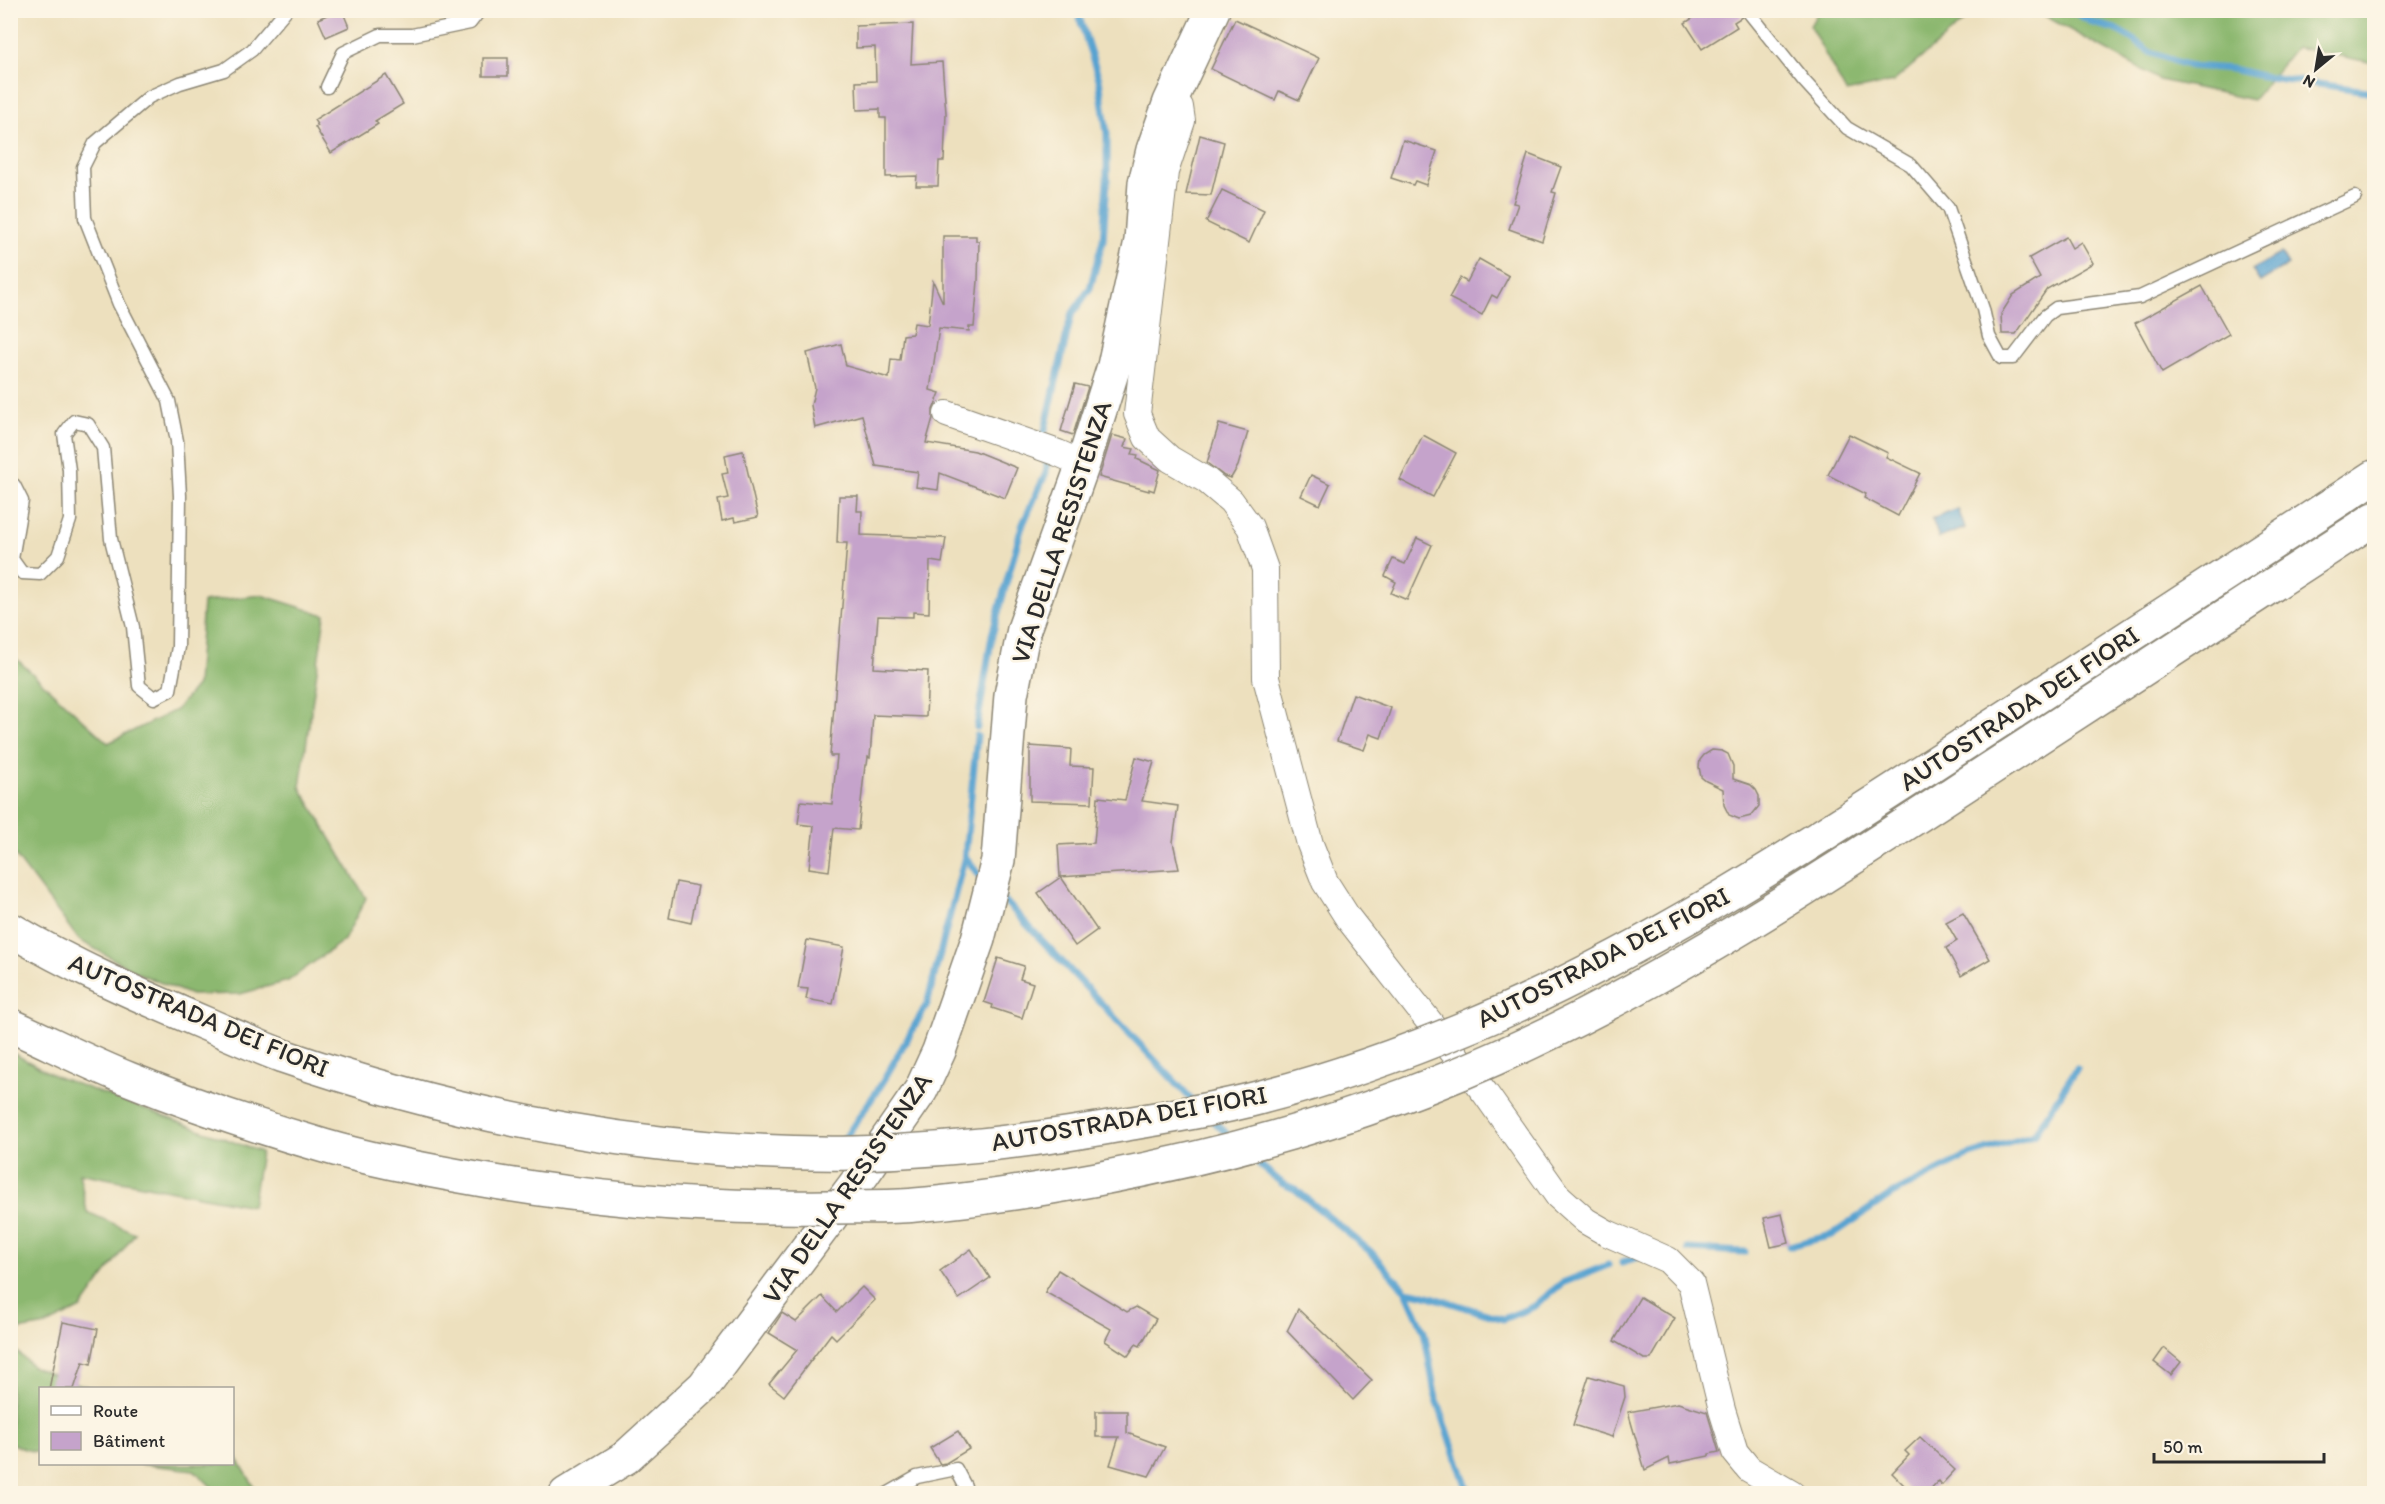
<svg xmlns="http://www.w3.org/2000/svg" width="2385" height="1504" font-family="Itim,sans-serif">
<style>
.forest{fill:#8cb870;stroke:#5c724e;stroke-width:1.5}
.water{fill:#58a3d0;stroke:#42677e;stroke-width:1.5}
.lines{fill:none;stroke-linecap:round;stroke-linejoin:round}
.stream{stroke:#58a3d0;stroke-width:7}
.building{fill:#c5a3cb}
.lane-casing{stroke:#8c8674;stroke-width:15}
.street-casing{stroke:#8c8674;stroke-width:28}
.secondary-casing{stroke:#8c8674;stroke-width:36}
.highway-casing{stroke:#8c8674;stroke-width:36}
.lane{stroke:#fff;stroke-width:12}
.street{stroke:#fff;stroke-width:26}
.secondary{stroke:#fff;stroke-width:33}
.highway{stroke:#fff;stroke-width:33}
.highway-bridge-casing{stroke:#8c8674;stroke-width:36;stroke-linecap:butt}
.highway-bridge{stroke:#fff;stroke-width:33}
.labels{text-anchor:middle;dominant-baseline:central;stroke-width:5;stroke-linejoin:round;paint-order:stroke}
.street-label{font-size:26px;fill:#2b2b2b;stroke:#fcf5e5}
</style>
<rect width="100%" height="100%" fill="#fcf5e5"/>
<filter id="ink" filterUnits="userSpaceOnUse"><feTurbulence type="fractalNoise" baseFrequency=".0167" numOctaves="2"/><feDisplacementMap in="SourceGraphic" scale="12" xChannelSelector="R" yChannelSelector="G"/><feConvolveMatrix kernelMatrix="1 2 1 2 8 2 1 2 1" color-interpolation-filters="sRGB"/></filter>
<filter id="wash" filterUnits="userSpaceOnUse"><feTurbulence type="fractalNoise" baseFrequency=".008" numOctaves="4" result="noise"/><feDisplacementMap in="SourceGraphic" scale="24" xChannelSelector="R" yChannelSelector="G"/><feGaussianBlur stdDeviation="1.35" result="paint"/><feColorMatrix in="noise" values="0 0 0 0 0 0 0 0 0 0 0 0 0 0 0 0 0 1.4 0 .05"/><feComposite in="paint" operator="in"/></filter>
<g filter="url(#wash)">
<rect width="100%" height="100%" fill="#ede0be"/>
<!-- forest -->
<g class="forest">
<polygon points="1819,10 1976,10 1976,11 1893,82 1846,92 1810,26"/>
<polygon points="2036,11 2374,11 2374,63 2296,47 2253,100 2160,80"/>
<polygon points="261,595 325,615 300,787 366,898 344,940 288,981 240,994 191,995 140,974 79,940 11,850 11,654 108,743 176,710 197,685 203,602"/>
<polygon points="11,1052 55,1076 261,1152 252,1206 79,1173 87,1212 135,1233 81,1308 47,1325 11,1331"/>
<polygon points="10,1345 33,1367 90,1388 40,1388 40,1453 24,1449 11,1443"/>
<polygon points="233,1451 258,1493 218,1493 194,1470 139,1464 232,1464"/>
</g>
<!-- water -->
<g class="water">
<polygon points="2281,253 2288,265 2260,282 2252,270"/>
<polygon points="1958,509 1965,528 1939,538 1932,519"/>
</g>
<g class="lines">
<!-- stream -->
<g class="stream">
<polyline points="2071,10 2093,23 2115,29 2131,38 2151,53 2190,66 2232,69 2262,76 2374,92"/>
<polyline points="1042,443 1071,316 1090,288 1103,240 1107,180 1107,134 1099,79 1077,10"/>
<polyline points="977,727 992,635 1022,526 1046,473 1047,466 1044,454"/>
<polyline points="965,856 982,880"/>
<polyline points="1003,899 1194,1102"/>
<polyline points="1211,1118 1226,1133"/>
<polyline points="845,1138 881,1085 927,1004 965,856 977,736"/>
<polyline points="1260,1165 1283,1184 1295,1189 1371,1252 1406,1291 1424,1331 1435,1394 1469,1494"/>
<polyline points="1789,1246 1832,1235 1890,1195 1967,1156 2034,1135 2077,1068"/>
<polyline points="1688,1249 1745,1252"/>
<polyline points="1622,1262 1642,1256"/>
<polyline points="1406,1291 1422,1294 1503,1319 1535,1306 1562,1283 1608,1265"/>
</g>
</g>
<g id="blocks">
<!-- building -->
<g class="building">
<polygon points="338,10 342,10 349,27 326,37 318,19"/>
<polygon points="1687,10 1739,10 1742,17 1734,22 1737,27 1702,49 1685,23 1693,18"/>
<polygon points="1235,19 1319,58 1299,100 1279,91 1275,100 1211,69"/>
<polygon points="913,24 911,64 942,62 946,113 944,161 939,161 938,186 916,186 917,176 886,177 886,118 880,118 880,109 857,110 856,82 876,81 875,47 856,48 856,26"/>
<rect x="483" y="58" width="25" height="18"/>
<polygon points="386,75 403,104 375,121 378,124 331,153 315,127 318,126 314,120"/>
<polygon points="1200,135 1224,142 1211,195 1186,194"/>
<polygon points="1403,140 1437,151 1426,185 1415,181 1413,185 1391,178"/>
<polygon points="1528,154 1561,167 1552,192 1556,193 1542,241 1509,229 1518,204 1513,203"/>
<polygon points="1222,190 1264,210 1249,243 1206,222"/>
<polygon points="943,236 976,236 976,241 979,241 978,281 974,327 969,327 969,331 939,328 930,390 940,393 933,410 933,418 926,443 975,451 1017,468 1005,498 940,473 938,490 916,487 918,472 876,466 862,415 815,428 811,405 815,388 807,353 841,344 846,366 889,378 891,359 900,360 903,335 912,334 914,323 928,325 933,281 943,303"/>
<polygon points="2066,237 2072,248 2081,242 2093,263 2047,289 2016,334 2002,334 2001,314 2013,295 2040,278 2029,258"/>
<polygon points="1479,259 1509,276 1497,298 1492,295 1482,315 1449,298 1460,278 1467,282"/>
<polygon points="2202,286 2229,334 2162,373 2135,323"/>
<polygon points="1075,384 1088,387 1073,435 1061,431"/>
<polygon points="1219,424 1248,432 1238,466 1231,478 1224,476 1207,463"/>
<polygon points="1849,434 1888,453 1886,457 1920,473 1898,516 1864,498 1866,494 1828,475"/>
<polygon points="1112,435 1127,439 1124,447 1134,449 1132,454 1138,455 1137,459 1160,470 1154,491 1149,489 1149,491 1099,477"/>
<polygon points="1423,435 1456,453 1433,497 1400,480"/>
<polygon points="743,451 758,517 735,522 734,518 722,521 718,500 728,498 722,474 728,473 725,455"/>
<polygon points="1311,475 1330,484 1320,505 1301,496"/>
<polygon points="839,496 858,496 857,511 862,511 861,535 946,538 942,563 930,561 929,613 913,612 913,617 878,616 874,668 928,671 926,717 873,715 870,758 868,757 867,765 865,765 858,830 834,828 829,871 809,868 814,826 798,824 801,801 832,804 837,756 830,756 847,543 837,543"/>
<polygon points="1417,538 1432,545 1407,600 1391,593 1396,582 1385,576 1393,559 1405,564"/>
<polygon points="1353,694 1391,708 1381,738 1370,734 1364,750 1337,741"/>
<polygon points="1030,746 1071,749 1070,766 1094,767 1092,803 1030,801"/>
<polygon points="1712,750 1722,751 1728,754 1733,766 1733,779 1751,785 1756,790 1759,796 1759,806 1751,816 1739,819 1729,815 1724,805 1723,789 1706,781 1701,777 1699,767 1700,760 1704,755"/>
<polygon points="1136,757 1154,762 1142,801 1178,806 1173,842 1179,869 1060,877 1058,845 1094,843 1098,797 1125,800"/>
<polygon points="1061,877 1097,930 1075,946 1038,893"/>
<polygon points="676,882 698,886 691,923 669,918"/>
<polygon points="1963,913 1990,959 1961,976 1946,948 1957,941 1946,922"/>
<polygon points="807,940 844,947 833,1004 806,999 808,989 798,988"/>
<polygon points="998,958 1024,966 1020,979 1033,983 1022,1018 992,1008 993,1005 984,1002"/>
<polygon points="1782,1214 1789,1243 1771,1247 1764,1218"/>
<polygon points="971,1249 990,1278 959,1299 940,1271"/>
<polygon points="1058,1270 1127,1312 1136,1307 1156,1319 1140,1346 1136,1344 1128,1356 1105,1341 1111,1329 1045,1292"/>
<polygon points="862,1287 875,1300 836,1339 831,1334 784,1396 769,1384 797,1350 769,1333 782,1313 796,1322 822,1296 837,1312"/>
<polygon points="1640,1297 1675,1318 1651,1359 1644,1359 1614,1341"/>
<polygon points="1298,1309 1372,1380 1353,1400 1287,1331"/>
<polygon points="63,1322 98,1329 91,1364 83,1362 74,1389 49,1389"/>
<polygon points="2164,1348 2181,1362 2171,1375 2154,1362"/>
<polygon points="1589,1376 1624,1386 1625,1397 1612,1437 1573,1425"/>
<polygon points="1678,1403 1707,1412 1719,1452 1709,1454 1709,1456 1670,1464 1669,1458 1645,1470 1628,1412"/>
<polygon points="1096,1411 1127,1411 1127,1433 1165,1447 1149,1476 1110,1465 1119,1437 1096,1437"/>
<polygon points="958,1431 969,1449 946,1463 940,1464 930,1448"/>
<polygon points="1920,1437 1955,1470 1941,1485 1938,1481 1926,1494 1913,1494 1892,1473 1909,1455 1905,1451"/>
</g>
</g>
</g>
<g filter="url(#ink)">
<use href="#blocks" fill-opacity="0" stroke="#8c8674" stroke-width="1.5"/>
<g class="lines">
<!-- lane casing -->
<g class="lane-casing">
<g id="lane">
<polyline points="1747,10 1804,81 1847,128 1911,165 1948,208 1983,309 1989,336 2001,358 2013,358 2045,316 2056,308 2140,297 2355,197"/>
<polyline points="327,87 343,53 380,35 412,35 470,23 480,10"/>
<polyline points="10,483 14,485 22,501 12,559 22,573 40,574 58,556 70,520 69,470 64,434 74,421 88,424 103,448 111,539 133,627 139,686 154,698 170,690 178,647 180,496 177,441 169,401 119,304 85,218 83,167 95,143 149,97 180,83 224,70 252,50 286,10"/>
<polyline points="887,1494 917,1477 956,1469 965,1486 962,1494"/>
</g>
</g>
<!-- street casing -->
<g class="street-casing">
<g id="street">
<polyline points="1170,102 1180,107 1182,121 1165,172 1137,414 1147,438 1170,459 1206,480 1231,501 1250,527 1265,569 1266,678 1310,844 1325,882 1348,918 1485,1093 1558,1196 1586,1221 1607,1233 1668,1260 1691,1283 1722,1410 1735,1452 1749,1469 1792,1494"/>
<polyline points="947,414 1058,453 1083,464"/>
</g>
</g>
<!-- secondary casing -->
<g class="secondary-casing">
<polyline id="secondary" points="566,1494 625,1458 704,1386 863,1174 921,1090 939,1051 978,939 998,860 1011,695 1024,629 1083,464 1114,366 1141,241 1145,183 1153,150 1170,102 1213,10"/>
</g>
<!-- highway casing -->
<g class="highway-casing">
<g id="highway">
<polyline points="2012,713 2374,477"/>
<polyline points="2033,741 2374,519"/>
</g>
</g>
<!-- lane -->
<use href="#lane" class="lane"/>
<!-- street -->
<use href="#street" class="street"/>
<!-- secondary -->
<use href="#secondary" class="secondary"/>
<!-- highway -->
<use href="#highway" class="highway"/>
<!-- highway-bridge casing -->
<g class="highway-bridge-casing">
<g id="highway-bridge">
<path d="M10,929C72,966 138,995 204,1023C230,1034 256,1046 283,1056C466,1119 661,1156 854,1153C947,1151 1040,1140 1132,1123C1174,1116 1217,1109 1258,1098C1329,1080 1405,1053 1472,1025C1662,946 1840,824 2012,713"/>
<path d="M10,1025C50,1043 89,1063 129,1079C193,1105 258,1127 324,1146C375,1161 430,1171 483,1180C597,1200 712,1209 828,1207C857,1206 886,1208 915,1205C976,1200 1037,1190 1097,1179C1247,1151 1393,1108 1531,1042C1707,959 1869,847 2033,741"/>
</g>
</g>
<!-- highway-bridge -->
<use href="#highway-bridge" class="highway-bridge"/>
</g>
</g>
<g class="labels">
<!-- street labels -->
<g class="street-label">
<text transform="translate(1061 532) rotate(-72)">VIA DELLA RESISTENZA</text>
<text transform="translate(2019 708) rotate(-33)">AUTOSTRADA DEI FIORI</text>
<text transform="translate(1603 957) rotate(-27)">AUTOSTRADA DEI FIORI</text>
<text transform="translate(199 1015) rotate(23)">AUTOSTRADA DEI FIORI</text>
<text transform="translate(1129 1118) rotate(-10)">AUTOSTRADA DEI FIORI</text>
<text transform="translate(847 1188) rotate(-55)">VIA DELLA RESISTENZA</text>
</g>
</g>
<!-- margin -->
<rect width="2385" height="1504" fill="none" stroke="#fcf5e5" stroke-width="36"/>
<!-- legend -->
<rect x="39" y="1387" width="195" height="78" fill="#fcf5e5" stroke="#a8a49b" stroke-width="1.5"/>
<rect x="51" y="1406" width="30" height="9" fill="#ffffff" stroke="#a8a49b" stroke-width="1.5"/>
<text x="93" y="1417" font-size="18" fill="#2b2b2b">Route</text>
<rect x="51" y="1432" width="30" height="18" fill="#c5a3cb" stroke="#a8a49b" stroke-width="1.5"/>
<text x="93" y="1447" font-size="18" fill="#2b2b2b">Bâtiment</text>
<!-- north arrow -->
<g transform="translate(2316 69) rotate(210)" stroke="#fcf5e5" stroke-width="4.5" paint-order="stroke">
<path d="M0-4.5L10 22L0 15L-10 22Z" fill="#2b2b2b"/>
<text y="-9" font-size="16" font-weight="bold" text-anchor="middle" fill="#2b2b2b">N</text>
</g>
<!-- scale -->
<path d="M2154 1453v9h170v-9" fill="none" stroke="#2b2b2b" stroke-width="3"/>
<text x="2163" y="1453" font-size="18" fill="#2b2b2b" stroke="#fcf5e5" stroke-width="4.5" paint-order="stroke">50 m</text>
</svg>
